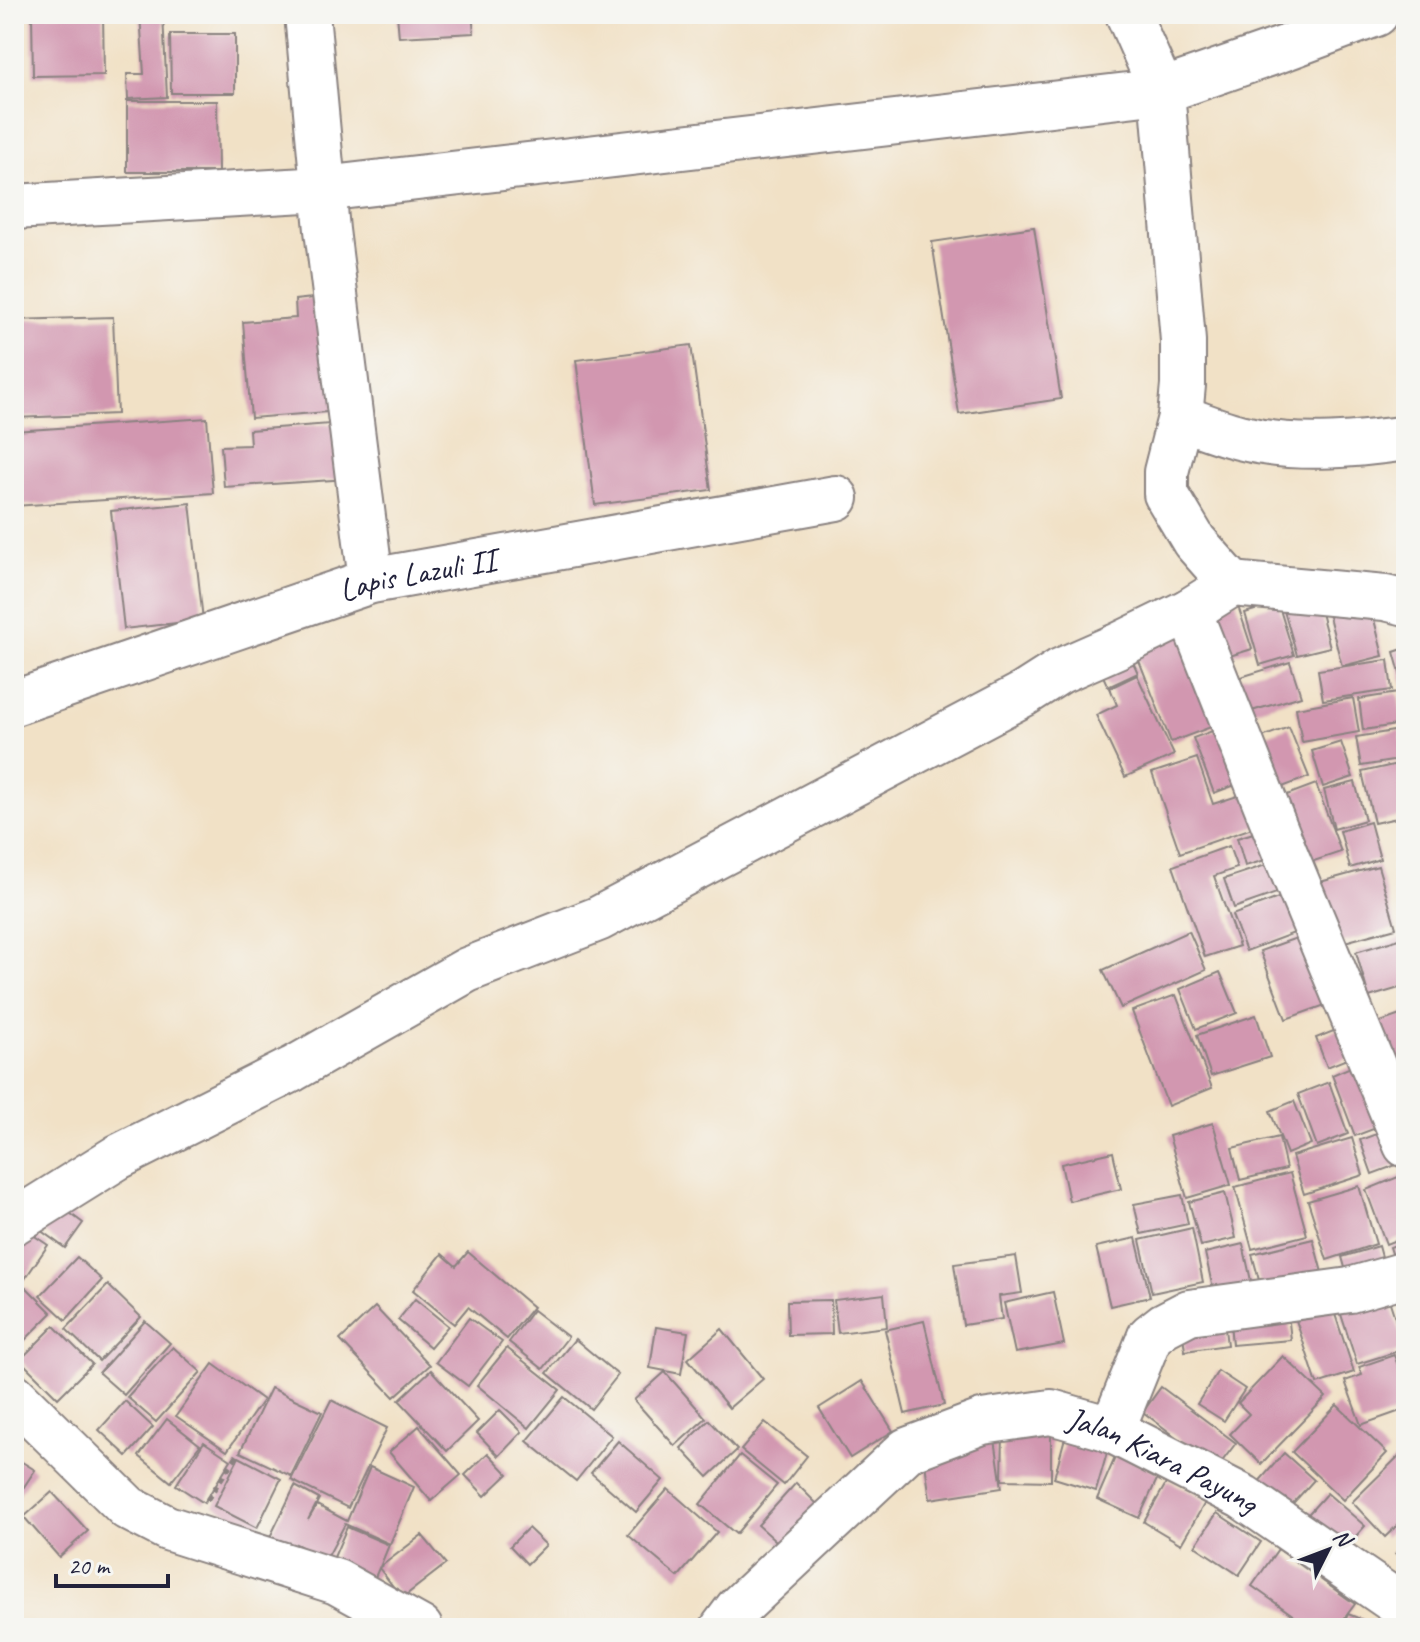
<svg xmlns="http://www.w3.org/2000/svg" width="1420" height="1642" font-family="Caveat,sans-serif">
<style>
.building{fill:#d297b0}
.lines{fill:none;stroke-linecap:round;stroke-linejoin:round}
.minor-casing{stroke:#8a8280;stroke-width:48}
.path{stroke:#8a8280;stroke-width:5;stroke-dasharray:6 6;stroke-linecap:butt}
.minor{stroke:#fff;stroke-width:44}
.labels{text-anchor:middle;dominant-baseline:central;stroke-width:8;stroke-linejoin:round;paint-order:stroke}
.street-label{font-size:32px;fill:#22223b;stroke:#f6f6f2}
</style>
<rect width="100%" height="100%" fill="#f6f6f2"/>
<filter id="ink" filterUnits="userSpaceOnUse"><feTurbulence type="fractalNoise" baseFrequency=".0125" numOctaves="2"/><feDisplacementMap in="SourceGraphic" scale="16" xChannelSelector="R" yChannelSelector="G"/><feConvolveMatrix kernelMatrix="1 2 1 2 8 2 1 2 1" color-interpolation-filters="sRGB"/></filter>
<filter id="wash" filterUnits="userSpaceOnUse"><feTurbulence type="fractalNoise" baseFrequency=".006" numOctaves="4" result="noise"/><feDisplacementMap in="SourceGraphic" scale="32" xChannelSelector="R" yChannelSelector="G"/><feGaussianBlur stdDeviation="1.8" result="paint"/><feColorMatrix in="noise" values="0 0 0 0 0 0 0 0 0 0 0 0 0 0 0 0 0 1.4 0 .05"/><feComposite in="paint" operator="in"/></filter>
<g filter="url(#wash)">
<rect width="100%" height="100%" fill="#f1e1c6"/>
<g id="blocks">
<!-- building -->
<g class="building">
<polygon points="32,14 103,14 104,75 33,76"/>
<polygon points="140,14 163,14 167,97 128,99 127,74 144,74"/>
<polygon points="397,14 472,14 474,33 399,37"/>
<polygon points="170,34 235,34 235,93 171,93"/>
<polygon points="127,101 217,101 218,172 127,172"/>
<polygon points="1034,227 1061,399 959,414 932,242"/>
<polygon points="331,296 340,411 251,418 243,322 296,318 295,300"/>
<polygon points="113,317 117,414 14,418 14,320"/>
<polygon points="691,345 711,490 595,505 576,360"/>
<polygon points="207,418 213,493 14,506 14,431"/>
<polygon points="344,423 348,479 224,487 221,446 250,445 249,430"/>
<polygon points="190,503 203,620 124,629 111,511"/>
<polygon points="1316,594 1330,647 1297,655 1282,604"/>
<polygon points="1369,599 1383,656 1342,666 1327,609"/>
<polygon points="1236,600 1252,649 1220,659 1204,610"/>
<polygon points="1278,603 1294,655 1260,665 1245,613"/>
<polygon points="1184,619 1227,721 1171,742 1131,640"/>
<polygon points="1125,645 1138,673 1108,687 1095,658"/>
<polygon points="1406,648 1406,691 1405,691 1394,652"/>
<polygon points="1388,660 1392,690 1323,700 1318,670"/>
<polygon points="1290,662 1301,696 1242,714 1231,680"/>
<polygon points="1137,675 1174,755 1125,777 1096,715 1117,705 1110,688"/>
<polygon points="1398,693 1403,724 1363,730 1359,699"/>
<polygon points="1353,698 1359,732 1302,742 1296,708"/>
<polygon points="1229,725 1249,780 1214,793 1193,738"/>
<polygon points="1289,727 1309,777 1269,792 1249,742"/>
<polygon points="1400,730 1405,759 1361,766 1356,737"/>
<polygon points="1341,742 1353,777 1323,787 1312,751"/>
<polygon points="1197,758 1213,804 1253,791 1264,824 1180,853 1152,773"/>
<polygon points="1402,763 1406,781 1406,816 1374,823 1362,772"/>
<polygon points="1355,782 1365,820 1334,829 1324,790"/>
<polygon points="1316,784 1341,852 1299,866 1276,799"/>
<polygon points="1370,822 1380,859 1350,868 1340,831"/>
<polygon points="1270,828 1279,856 1245,866 1237,838"/>
<polygon points="1229,846 1237,868 1214,876 1239,946 1205,957 1173,866"/>
<polygon points="1278,861 1288,889 1234,908 1224,879"/>
<polygon points="1378,866 1396,928 1330,946 1313,884"/>
<polygon points="1292,893 1305,929 1246,951 1232,915"/>
<polygon points="1189,931 1206,970 1121,1008 1103,970"/>
<polygon points="1305,935 1331,1003 1286,1019 1260,951"/>
<polygon points="1406,937 1406,986 1369,997 1356,952"/>
<polygon points="1220,972 1237,1013 1196,1029 1180,989"/>
<polygon points="1176,995 1212,1088 1168,1106 1132,1011"/>
<polygon points="1406,1013 1406,1076 1385,1083 1366,1027"/>
<polygon points="1256,1015 1270,1057 1211,1076 1197,1035"/>
<polygon points="1346,1026 1357,1055 1327,1067 1316,1038"/>
<polygon points="1360,1063 1384,1125 1355,1136 1332,1075"/>
<polygon points="1329,1082 1348,1134 1317,1146 1298,1094"/>
<polygon points="1294,1101 1311,1144 1287,1154 1270,1111"/>
<polygon points="1213,1123 1231,1185 1187,1198 1169,1136"/>
<polygon points="1387,1130 1399,1164 1372,1174 1360,1140"/>
<polygon points="1279,1137 1286,1169 1240,1180 1232,1148"/>
<polygon points="1352,1138 1363,1175 1304,1194 1292,1156"/>
<polygon points="1113,1152 1121,1189 1069,1201 1061,1164"/>
<polygon points="1290,1173 1307,1235 1252,1249 1235,1187"/>
<polygon points="1403,1175 1406,1182 1406,1236 1386,1244 1366,1190"/>
<polygon points="1359,1186 1376,1244 1327,1260 1308,1201"/>
<polygon points="1225,1193 1236,1238 1201,1246 1189,1202"/>
<polygon points="1182,1195 1188,1224 1141,1234 1134,1204"/>
<polygon points="59,1205 83,1223 65,1248 40,1230"/>
<polygon points="15,1223 48,1245 20,1286 14,1282"/>
<polygon points="1192,1228 1203,1282 1152,1293 1140,1240"/>
<polygon points="1136,1238 1150,1297 1110,1306 1096,1247"/>
<polygon points="1313,1239 1324,1280 1263,1295 1252,1254"/>
<polygon points="1406,1241 1406,1273 1399,1275 1390,1247"/>
<polygon points="1243,1244 1253,1290 1215,1298 1205,1253"/>
<polygon points="1379,1246 1385,1268 1348,1278 1342,1257"/>
<polygon points="468,1252 533,1307 507,1339 468,1307 454,1324 413,1290 442,1254 456,1266"/>
<polygon points="1016,1256 1022,1293 999,1296 1002,1319 963,1325 954,1264"/>
<polygon points="77,1257 102,1280 66,1320 40,1296"/>
<polygon points="108,1285 141,1317 99,1361 66,1329"/>
<polygon points="26,1287 52,1313 14,1351 14,1299"/>
<polygon points="1385,1287 1405,1349 1357,1364 1337,1302"/>
<polygon points="1053,1292 1064,1344 1015,1353 1004,1303"/>
<polygon points="884,1294 887,1327 838,1333 834,1300"/>
<polygon points="415,1299 448,1326 430,1347 398,1320"/>
<polygon points="1330,1299 1354,1372 1317,1384 1293,1311"/>
<polygon points="831,1300 832,1334 788,1335 787,1301"/>
<polygon points="1287,1305 1291,1340 1232,1345 1229,1310"/>
<polygon points="375,1307 430,1365 394,1397 340,1340"/>
<polygon points="533,1310 568,1337 543,1369 509,1342"/>
<polygon points="1223,1313 1227,1345 1185,1351 1181,1318"/>
<polygon points="469,1318 502,1342 468,1386 436,1362"/>
<polygon points="145,1321 170,1343 124,1395 99,1373"/>
<polygon points="924,1321 944,1405 905,1414 885,1330"/>
<polygon points="54,1326 92,1364 58,1398 20,1360"/>
<polygon points="656,1327 688,1332 681,1374 650,1368"/>
<polygon points="722,1329 763,1379 729,1408 688,1359"/>
<polygon points="575,1339 618,1375 591,1409 547,1373"/>
<polygon points="173,1347 201,1372 156,1422 127,1397"/>
<polygon points="507,1348 560,1390 529,1428 477,1385"/>
<polygon points="1394,1355 1406,1387 1406,1409 1361,1425 1345,1381 1362,1375 1359,1367"/>
<polygon points="1283,1356 1326,1397 1261,1464 1230,1434 1249,1414 1238,1403"/>
<polygon points="213,1364 263,1400 227,1451 176,1416"/>
<polygon points="431,1370 478,1421 447,1451 399,1400"/>
<polygon points="1218,1371 1245,1389 1224,1421 1197,1404"/>
<polygon points="665,1372 706,1418 675,1446 634,1400"/>
<polygon points="862,1381 893,1431 850,1458 819,1408"/>
<polygon points="1161,1387 1236,1443 1217,1468 1143,1412"/>
<polygon points="271,1388 322,1412 291,1476 240,1452"/>
<polygon points="564,1397 612,1436 576,1481 527,1441"/>
<polygon points="331,1400 387,1428 348,1508 291,1480"/>
<polygon points="125,1401 153,1427 127,1456 99,1430"/>
<polygon points="1337,1405 1387,1453 1343,1500 1292,1452"/>
<polygon points="500,1410 522,1432 499,1456 477,1433"/>
<polygon points="167,1419 200,1445 171,1482 139,1456"/>
<polygon points="709,1420 737,1450 708,1477 681,1448"/>
<polygon points="765,1422 807,1456 784,1485 741,1450"/>
<polygon points="419,1426 461,1475 431,1501 389,1452"/>
<polygon points="1003,1432 1051,1433 1051,1481 1002,1480"/>
<polygon points="1066,1434 1109,1446 1096,1491 1054,1478"/>
<polygon points="995,1439 1002,1488 930,1499 923,1449"/>
<polygon points="618,1441 663,1480 636,1512 591,1473"/>
<polygon points="204,1442 231,1460 204,1503 176,1485"/>
<polygon points="1406,1449 1406,1517 1385,1537 1352,1502"/>
<polygon points="488,1453 508,1474 485,1496 465,1475"/>
<polygon points="1117,1453 1160,1473 1139,1518 1097,1499"/>
<polygon points="1284,1453 1314,1480 1285,1512 1256,1485"/>
<polygon points="740,1455 777,1485 736,1534 700,1504"/>
<polygon points="14,1457 35,1470 14,1502"/>
<polygon points="239,1457 281,1479 257,1528 214,1506"/>
<polygon points="370,1467 414,1487 390,1544 345,1524 326,1560 296,1544 293,1551 269,1539 295,1486 319,1499 308,1520 317,1505 347,1521"/>
<polygon points="1168,1480 1206,1501 1181,1544 1144,1522"/>
<polygon points="796,1483 820,1507 783,1547 758,1525"/>
<polygon points="668,1489 717,1532 678,1577 628,1535"/>
<polygon points="52,1492 88,1531 59,1557 24,1517"/>
<polygon points="1327,1493 1365,1526 1340,1554 1302,1521"/>
<polygon points="1217,1513 1261,1542 1239,1575 1195,1546"/>
<polygon points="347,1527 389,1545 380,1567 422,1535 446,1564 402,1598 379,1568 370,1589 328,1571"/>
<polygon points="528,1528 546,1545 527,1564 510,1546"/>
<polygon points="1406,1542 1406,1565 1395,1554"/>
<polygon points="1278,1549 1355,1604 1337,1628 1311,1628 1252,1586"/>
<polygon points="1348,1614 1383,1628 1342,1628"/>
</g>
</g>
</g>
<g filter="url(#ink)">
<use href="#blocks" fill-opacity="0" stroke="#8a8280" stroke-width="2"/>
<g class="lines">
<!-- minor casing -->
<g class="minor-casing">
<g id="minor">
<polyline points="307,14 327,230 371,581"/>
<polyline points="1128,14 1162,91 1183,341 1183,385 1180,417 1166,472 1166,494 1194,541 1232,584"/>
<polyline points="14,207 323,189 1162,91 1277,51 1376,14"/>
<path d="M1180,417C1199,424 1219,432 1239,437C1293,451 1351,446 1406,438"/>
<polyline points="1189,611 1285,853 1406,1145"/>
<path id="s1" d="M14,703L371,581L836,498"/>
<polyline points="14,1222 118,1157 293,1069 467,970 598,919 1024,694 1060,671 1117,646 1189,611 1232,584 1385,598 1406,603"/>
<polyline points="14,1396 128,1508 167,1528 337,1582 420,1628"/>
<polyline points="1107,1428 1119,1413 1150,1336 1164,1325 1189,1312 1350,1290 1406,1274"/>
<path id="s2" d="M723,1628L738,1608L907,1450L982,1422L1051,1412L1107,1428L1243,1497L1406,1609"/>
</g>
</g>
<!-- path -->
<polyline class="path" points="207,1500 237,1455"/>
<!-- minor -->
<use href="#minor" class="minor"/>
</g>
</g>
<g class="labels">
<!-- street labels -->
<g class="street-label">
<text stroke="none"><textPath href="#s1" startOffset="424">Lapis Lazuli II</textPath></text>
<text stroke="none"><textPath href="#s2" startOffset="528">Jalan Kiara Payung</textPath></text>
</g>
</g>
<!-- margin -->
<rect width="1420" height="1642" fill="none" stroke="#f6f6f2" stroke-width="48"/>
<!-- north arrow -->
<g transform="translate(1328 1550) rotate(48)" stroke="#f6f6f2" stroke-width="6" paint-order="stroke">
<path d="M0-6L14 30L0 20L-14 30Z" fill="#22223b"/>
<text y="-12" font-size="22" font-weight="bold" text-anchor="middle" fill="#22223b">N</text>
</g>
<!-- scale -->
<path d="M56 1574v12h112v-12" fill="none" stroke="#22223b" stroke-width="4"/>
<text x="68" y="1574" font-size="24" fill="#22223b" stroke="#f6f6f2" stroke-width="6" paint-order="stroke">20 m</text>
</svg>
